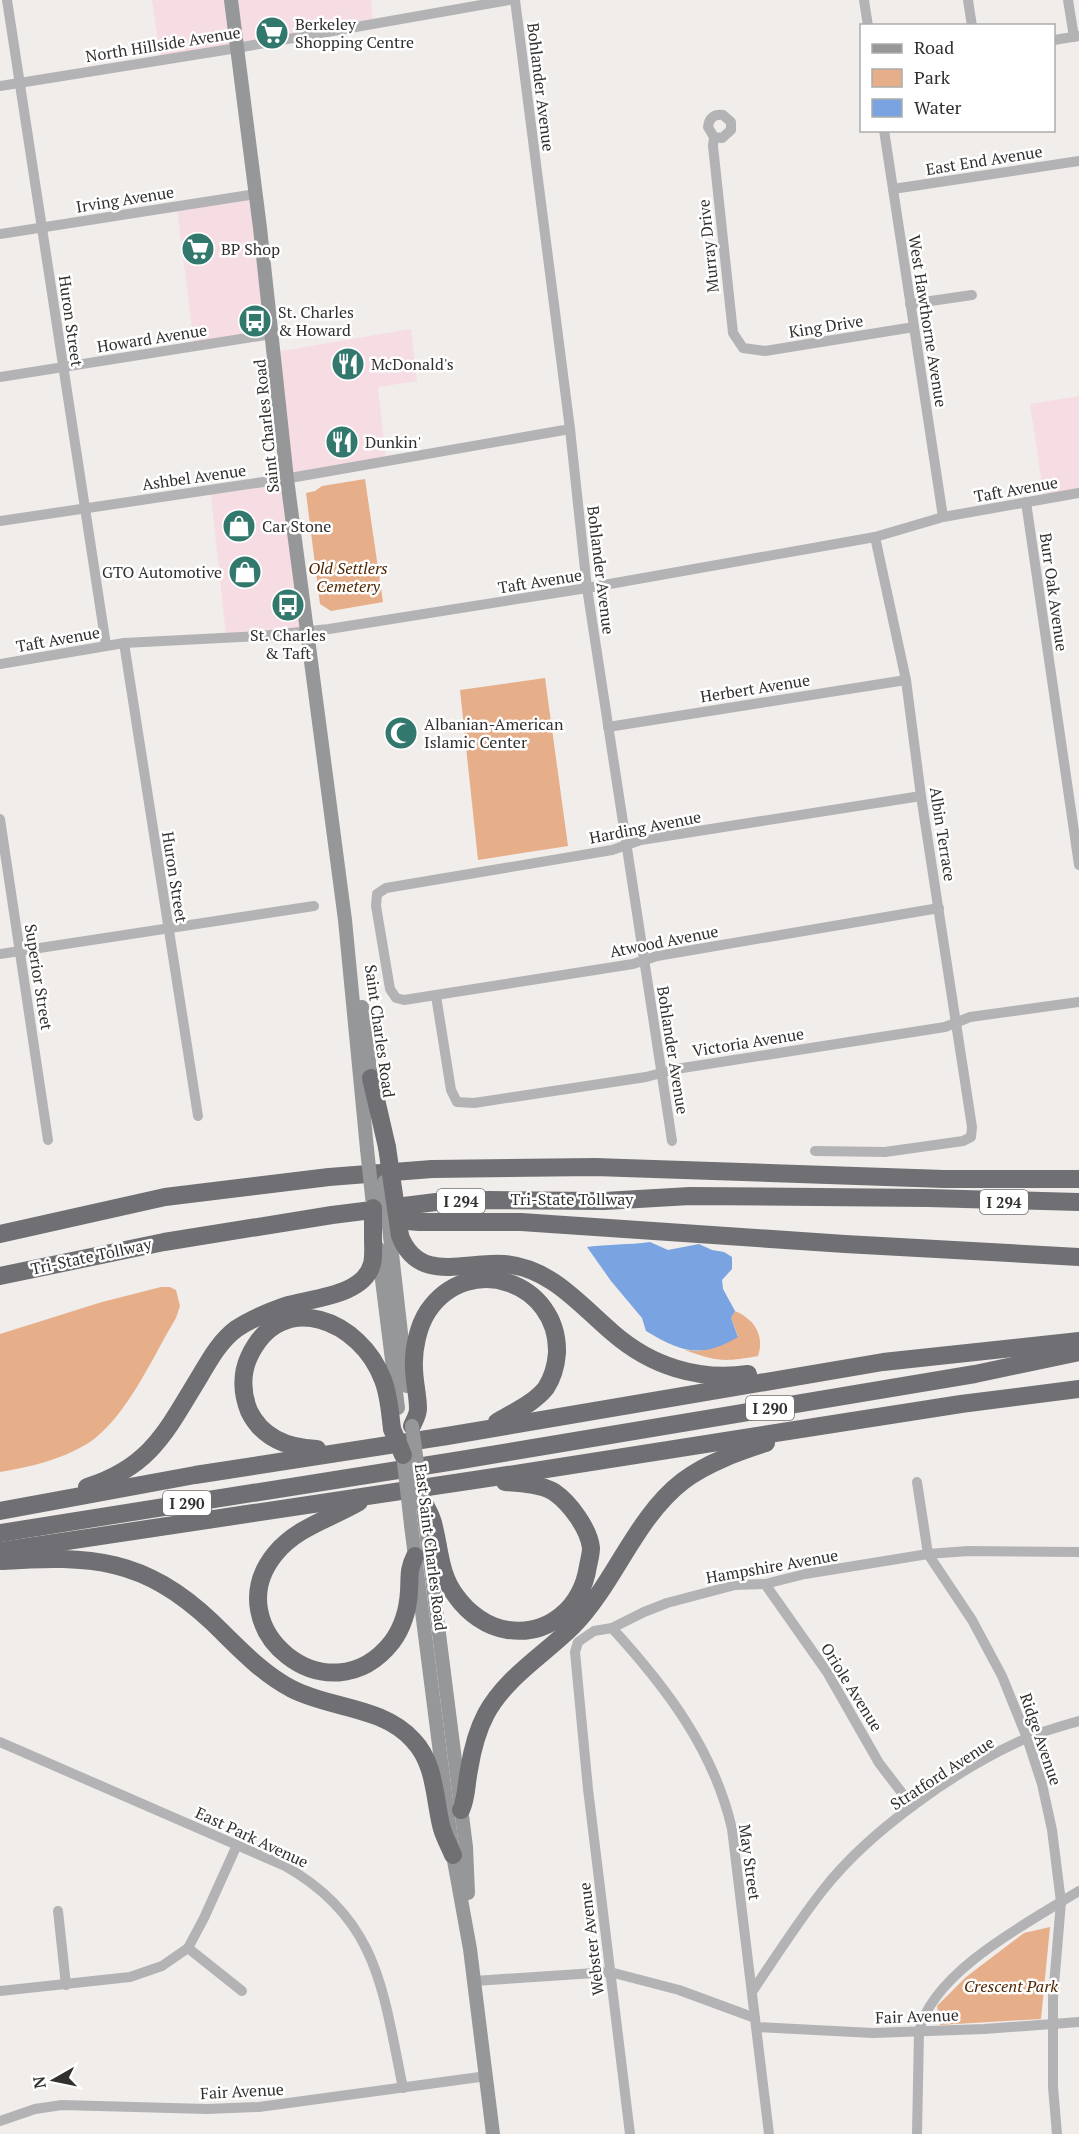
<svg xmlns="http://www.w3.org/2000/svg" width="1079" height="2134" font-family="'PT Serif',serif">
<style>
.commercial{fill:#f6dce3}
.green{fill:#e6af89}
.water{fill:#79a3e1}
.lines{fill:none;stroke-linecap:round;stroke-linejoin:round}
.minor{stroke:#b3b3b5;stroke-width:10}
.secondary{stroke:#969799;stroke-width:14}
.motorway{stroke:#707074;stroke-width:18}
.secondary-bridge{stroke:#969799;stroke-width:14}
.motorway-bridge{stroke:#707074;stroke-width:18}
.labels{text-anchor:middle;dominant-baseline:central;stroke-width:5;stroke-linejoin:round;paint-order:stroke}
.shield{fill:#fff;stroke:#706e6d;stroke-width:1.5}
.shield-label{font-size:15px;font-weight:bold;fill:#32302f}
.poi-label{font-size:16px;fill:#32302f;stroke:#fff;text-anchor:start}
.street-label{font-size:16px;fill:#32302f;stroke:#fff}
.park-label{font-size:16px;font-style:italic;fill:#502500;stroke:#fff}
</style>
<rect width="100%" height="100%" fill="#f1edeb"/>
<!-- commercial -->
<g class="commercial">
<polygon points="152,0 229,0 235,51 161,62"/>
<polygon points="234,0 371,0 373,22 239,45"/>
<polygon points="254,197 269,332 194,344 177,209"/>
<polygon points="411,329 417,381 378,387 386,459 290,478 276,352"/>
<polygon points="1079,396 1079,491 1044,497 1030,404"/>
<polygon points="285,477 303,627 226,635 210,487"/>
</g>
<!-- green -->
<g class="green">
<polygon points="365,479 383,602 331,611 320,604 306,493 315,491 322,486"/>
<polygon points="545,678 568,846 478,860 460,690"/>
<path d="M161,1287H170L176,1290L180,1306L176,1318C152,1358 126,1419 87,1444C60,1460 30,1467 0,1472V1334L102,1302Z"/>
<path d="M735,1311C754,1319 765,1335 758,1356C724,1362 718,1362 685,1350L699,1351L738,1336L731,1318Z"/>
<polygon points="1050,1927 1041,2019 940,2025 937,2006 966,1977 1024,1933"/>
</g>
<!-- water -->
<path class="water" d="M650,1242L668,1250L699,1244L712,1250L724,1252L732,1257V1269L722,1280L723,1289L735,1311L731,1318L738,1337C701,1359 681,1352 646,1331L642,1318L611,1281L587,1247C608,1244 629,1245 650,1242Z"/>
<g class="lines">
<!-- minor -->
<g class="minor">
<polyline points="7,0 106,645"/>
<polyline points="515,0 570,429 587,588 672,1141"/>
<polyline points="864,0 868,26"/>
<polyline points="968,0 972,26"/>
<polyline points="1068,0 1074,37"/>
<polyline points="1054,40 1079,36"/>
<polyline points="0,86 237,48 509,0"/>
<polyline points="884,130 943,517"/>
<path d="M714,137L722,138L731,130V122L723,115C714,114 709,118 708,127L714,137L713,146L733,333L743,348L765,351L914,327"/>
<polyline points="893,189 1079,161"/>
<polyline points="0,234 256,194"/>
<polyline points="910,304 972,295"/>
<polyline points="0,377 272,334"/>
<polyline points="1026,502 1079,865"/>
<polyline points="0,521 290,478 570,429"/>
<polyline points="124,643 198,1116"/>
<polyline points="0,664 124,643 261,636 329,629 587,588 875,537 943,517 1079,493"/>
<polyline points="608,727 906,680"/>
<polyline points="921,796 641,840 612,850 386,888 377,894 376,906 390,989 396,998 404,1000 633,964 657,956 939,908"/>
<polyline points="0,819 48,1140"/>
<polyline points="0,954 314,906"/>
<polyline points="436,996 451,1090 457,1102 474,1103 646,1077 676,1069 945,1027 970,1017 1079,1002"/>
<polyline points="815,1151 885,1152 963,1141 971,1137 972,1127 921,796 906,680 875,537"/>
<polyline points="917,1482 928,1554 972,1620 1002,1676 1027,1738 1042,1784 1052,1830 1061,1902 1053,1997 1053,2087 1057,2134"/>
<polyline points="765,1584 827,1672 879,1763 912,1806"/>
<path d="M612,1628C666,1687 714,1750 732,1829L769,2134"/>
<path d="M0,1742L285,1866C379,1919 383,1992 403,2088"/>
<polyline points="58,1911 66,1985"/>
<polyline points="188,1948 242,1991"/>
<polyline points="474,1981 610,1972 679,1990 755,2018"/>
<polyline points="0,1991 130,1977 162,1966 188,1948 204,1918 237,1845"/>
<path d="M752,1992C775,1958 797,1923 823,1890C869,1831 958,1768 1027,1738C1043,1731 1062,1726 1079,1721"/>
<polyline points="756,2027 873,2033 984,2029 1079,2022"/>
<polyline points="0,2121 35,2109 62,2105 207,2109 259,2107 487,2076"/>
<polyline points="630,2134 588,1789 575,1652 578,1642 594,1631 612,1628 644,1612 667,1603 735,1585 765,1584 805,1574 928,1554 968,1551 1079,1552"/>
<path d="M917,2134L919,2032C932,1972 1029,1922 1079,1891"/>
</g>
<!-- secondary -->
<g class="secondary">
<polyline points="231,0 260,228 287,479 345,920 367,1149"/>
<polyline points="362,1007 372,1086"/>
<polyline points="390,1236 407,1386"/>
<polyline points="378,1248 398,1408"/>
<polyline points="425,1523 466,1847 468,1893"/>
<polyline points="411,1525 453,1855 470,1949 493,2134"/>
</g>
<!-- motorway -->
<g class="motorway">
<polyline points="371,1078 387,1147"/>
<polyline points="384,1219 419,1222 521,1222 845,1244 1079,1257"/>
<polyline points="0,1234 165,1197 329,1177 432,1169 595,1167 944,1179 1079,1179"/>
<path d="M400,1236C419,1284 464,1261 504,1264C551,1268 579,1304 613,1333C651,1366 698,1381 748,1374"/>
<polyline points="0,1276 164,1242 332,1215 436,1202 489,1200 604,1201 690,1196 928,1198 1079,1202"/>
<path d="M412,1426C414,1421 418,1415 418,1409C418,1395 414,1381 414,1368C413,1350 418,1326 428,1311C469,1251 559,1282 557,1353C556,1366 553,1377 546,1388C534,1403 514,1412 497,1422"/>
<path d="M317,1449C288,1448 262,1438 249,1411C242,1394 241,1374 249,1357C281,1287 361,1320 383,1380C389,1395 390,1413 392,1429"/>
<path d="M87,1487C151,1467 167,1430 200,1376C210,1359 220,1341 236,1329C251,1319 268,1312 285,1306C311,1298 364,1296 372,1264C374,1256 373,1245 373,1237"/>
<path d="M422,1498C425,1506 431,1514 433,1523C440,1548 439,1574 456,1596C468,1613 487,1627 508,1630C550,1636 582,1606 588,1566C589,1561 591,1554 591,1548C589,1529 570,1503 554,1492C541,1484 520,1483 505,1482"/>
<path d="M359,1502C330,1519 297,1527 275,1554C215,1628 329,1722 392,1642C403,1627 408,1610 409,1591C410,1576 408,1570 415,1556"/>
<polyline points="0,1511 195,1475 447,1436 883,1362 1079,1341"/>
<polyline points="0,1533 461,1460 975,1374 1079,1352"/>
<polyline points="0,1551 508,1475 961,1404 1079,1389"/>
<path d="M2,1561C91,1555 144,1558 212,1622C237,1646 261,1673 292,1689C331,1709 382,1706 413,1740C435,1763 434,1795 441,1825C443,1835 449,1845 453,1855"/>
<path d="M461,1810C467,1797 466,1784 469,1770C472,1751 477,1731 486,1714C506,1677 544,1655 573,1626C615,1583 635,1518 683,1481C707,1463 738,1452 766,1443"/>
</g>
<!-- secondary-bridge -->
<g class="secondary-bridge">
<polyline points="367,1149 374,1215"/>
<polyline points="384,1182 390,1236"/>
<polyline points="412,1426 425,1523"/>
<polyline points="402,1445 411,1525"/>
</g>
<!-- motorway-bridge -->
<g class="motorway-bridge">
<polyline points="387,1147 400,1236"/>
<polyline points="373,1237 373,1208"/>
<polyline points="392,1429 403,1455"/>
</g>
</g>
<!-- icons -->
<defs>
<g id="supermarket-disc" transform="scale(1.725)"><circle r="9.5" fill="#32786d" stroke="#fff"/><path d="M-6-5.5h2.5l.6 2H6L4.5 2H-2.5L-4.4-4H-6ZM-1.5 3.2a1.3 1.3 0 1 0 .1 0ZM3 3.2a1.3 1.3 0 1 0 .1 0Z" fill="#fff"/></g>
<g id="bus-disc" transform="scale(1.725)"><circle r="9.5" fill="#32786d" stroke="#fff"/><path d="M-5-6H5V4H4V6H2V4H-2V6H-4V4H-5ZM-3.5-4V0h7V-4ZM-3.5 1.2v1.5H-2V1.2ZM2 1.2v1.5H3.5V1.2Z" fill="#fff"/></g>
<g id="restaurant-disc" transform="scale(1.725)"><circle r="9.5" fill="#32786d" stroke="#fff"/><path d="M-5-6h1v4h1v-4h1v4h1v-4h1v5L-1.5 .5V6h-2V.5L-5-1ZM5-6V6H3V1.5H1.5Q1.5-4 5-6Z" fill="#fff"/></g>
<g id="shop-disc" transform="scale(1.725)"><circle r="9.5" fill="#32786d" stroke="#fff"/><path d="M-5-2.5h2.3a2.7 3.5 0 0 1 5.4 0H5L5.5 6h-11ZM-1.5-2.5h3a1.5 2.3 0 0 0-3 0Z" fill="#fff"/></g>
<g id="mosque-disc" transform="scale(1.725)"><circle r="9.5" fill="#32786d" stroke="#fff"/><path d="M3.5-4.9A6 6 0 1 0 3.5 4.9A5 5 0 1 1 3.5-4.9Z" fill="#fff"/></g>
</defs>
<g fill-rule="evenodd">
<use href="#supermarket-disc" x="272" y="33"/>
<use href="#supermarket-disc" x="198" y="249"/>
<use href="#bus-disc" x="255" y="321"/>
<use href="#restaurant-disc" x="348" y="364"/>
<use href="#restaurant-disc" x="342" y="442"/>
<use href="#shop-disc" x="239" y="526"/>
<use href="#shop-disc" x="245" y="572"/>
<use href="#bus-disc" x="288" y="605"/>
<use href="#mosque-disc" x="401" y="733"/>
</g>
<g class="labels">
<!-- shield labels -->
<g class="shield">
<rect x="437" y="1189" width="48" height="24" rx="4.5"/>
<rect x="980" y="1190" width="48" height="24" rx="4.5"/>
<rect x="746" y="1396" width="48" height="24" rx="4.5"/>
<rect x="163" y="1491" width="48" height="24" rx="4.5"/>
</g>
<g class="shield-label">
<text x="461" y="1201">I 294</text>
<text x="1004" y="1202">I 294</text>
<text x="770" y="1408">I 290</text>
<text x="187" y="1503">I 290</text>
</g>
<!-- poi labels -->
<g class="poi-label">
<text x="295" y="24">Berkeley<tspan x="295" dy="18">Shopping Centre</tspan></text>
<text x="221" y="249">BP Shop</text>
<text x="278" y="312">St. Charles<tspan x="278" dy="18">&amp; Howard</tspan></text>
<text x="371" y="364">McDonald's</text>
<text x="365" y="442">Dunkin'</text>
<text x="262" y="526">Car Stone</text>
<text x="222" y="572" text-anchor="end">GTO Automotive</text>
<text x="288" y="635" text-anchor="middle">St. Charles<tspan x="288" dy="18">&amp; Taft</tspan></text>
<text x="424" y="724">Albanian-American<tspan x="424" dy="18">Islamic Center</tspan></text>
</g>
<!-- street labels -->
<g class="street-label">
<text transform="translate(163 44) rotate(-9)">North Hillside Avenue</text>
<text transform="translate(541 87) rotate(83)">Bohlander Avenue</text>
<text transform="translate(984 160) rotate(-9)">East End Avenue</text>
<text transform="translate(125 199) rotate(-9)">Irving Avenue</text>
<text transform="translate(708 246) rotate(-96)">Murray Drive</text>
<text transform="translate(71 321) rotate(82)">Huron Street</text>
<text transform="translate(928 321) rotate(81)">West Hawthorne Avenue</text>
<text transform="translate(826 326) rotate(-9)">King Drive</text>
<text transform="translate(152 338) rotate(-9)">Howard Avenue</text>
<text transform="translate(266 426) rotate(-96)">Saint Charles Road</text>
<text transform="translate(194 477) rotate(-8)">Ashbel Avenue</text>
<text transform="translate(1016 489) rotate(-10)">Taft Avenue</text>
<text transform="translate(601 570) rotate(83)">Bohlander Avenue</text>
<text transform="translate(540 581) rotate(-9)">Taft Avenue</text>
<text transform="translate(1054 592) rotate(82)">Burr Oak Avenue</text>
<text transform="translate(58 639) rotate(-10)">Taft Avenue</text>
<text transform="translate(755 688) rotate(-9)">Herbert Avenue</text>
<text transform="translate(645 827) rotate(-11)">Harding Avenue</text>
<text transform="translate(943 834) rotate(81)">Albin Terrace</text>
<text transform="translate(175 877) rotate(81)">Huron Street</text>
<text transform="translate(664 941) rotate(-11)">Atwood Avenue</text>
<text transform="translate(39 977) rotate(81)">Superior Street</text>
<text transform="translate(380 1031) rotate(82)">Saint Charles Road</text>
<text transform="translate(748 1042) rotate(-9)">Victoria Avenue</text>
<text transform="translate(673 1050) rotate(81)">Bohlander Avenue</text>
<text x="572" y="1199">Tri-State Tollway</text>
<text transform="translate(91 1256) rotate(-12)">Tri-State Tollway</text>
<text transform="translate(431 1547) rotate(83)">East Saint Charles Road</text>
<text transform="translate(772 1566) rotate(-10)">Hampshire Avenue</text>
<text transform="translate(852 1687) rotate(58)">Oriole Avenue</text>
<text transform="translate(1041 1739) rotate(71)">Ridge Avenue</text>
<text transform="translate(942 1773) rotate(-33)">Stratford Avenue</text>
<text transform="translate(252 1837) rotate(25)">East Park Avenue</text>
<text transform="translate(750 1862) rotate(82)">May Street</text>
<text transform="translate(591 1939) rotate(-97)">Webster Avenue</text>
<text transform="translate(917 2016) rotate(-2)">Fair Avenue</text>
<text transform="translate(242 2091) rotate(-3)">Fair Avenue</text>
</g>
<!-- park labels -->
<g class="park-label">
<text x="348" y="568">Old Settlers<tspan x="348" dy="18">Cemetery</tspan></text>
<text x="1011" y="1986">Crescent Park</text>
</g>
</g>
<!-- legend -->
<rect x="860" y="24" width="195" height="108" fill="#ffffff" stroke="#adacac" stroke-width="1.5"/>
<rect x="872" y="44" width="30" height="9" fill="#969799" stroke="#adacac" stroke-width="1.5"/>
<text x="914" y="54" font-size="18" fill="#32302f">Road</text>
<rect x="872" y="69" width="30" height="18" fill="#e6af89" stroke="#adacac" stroke-width="1.5"/>
<text x="914" y="84" font-size="18" fill="#32302f">Park</text>
<rect x="872" y="99" width="30" height="18" fill="#79a3e1" stroke="#adacac" stroke-width="1.5"/>
<text x="914" y="114" font-size="18" fill="#32302f">Water</text>
<!-- north arrow -->
<g transform="translate(54 2080) rotate(261)" stroke="#ffffff" stroke-width="4.5" paint-order="stroke">
<path d="M0-4.5L10 22L0 15L-10 22Z" fill="#32302f"/>
<text y="-9" font-size="16" font-weight="bold" text-anchor="middle" fill="#32302f">N</text>
</g>
</svg>
